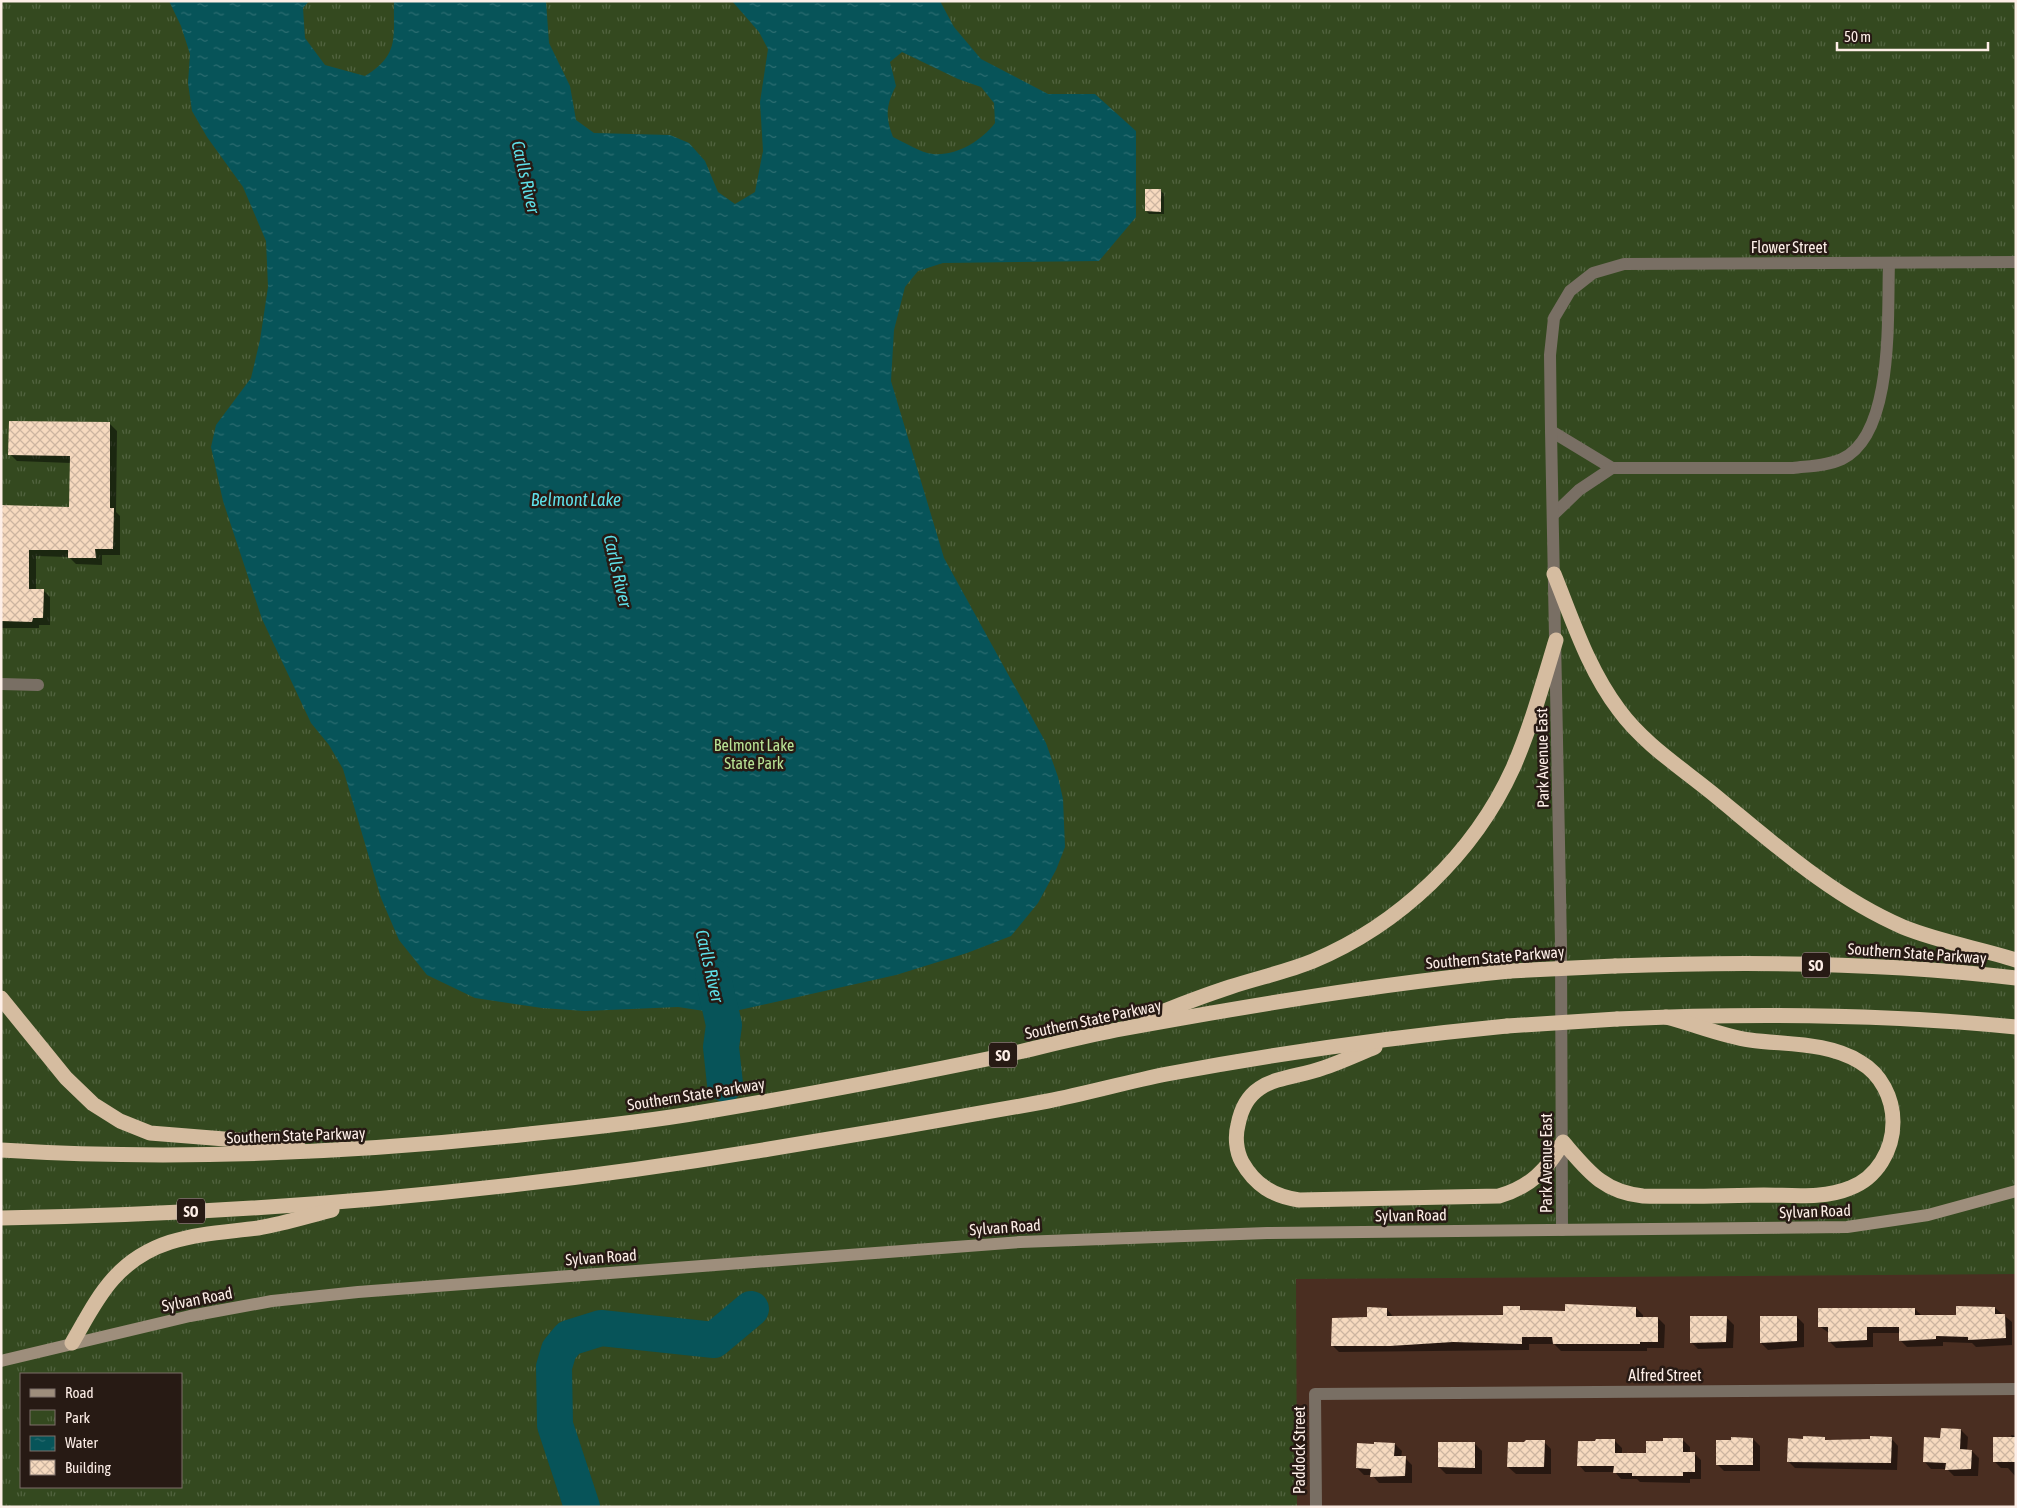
<svg xmlns="http://www.w3.org/2000/svg" width="2017" height="1508" font-family="'Asap Condensed',sans-serif">
<style>
.park{fill:url(#park-tufts);fill-rule:evenodd}
.water{fill:url(#water-ripples);fill-rule:evenodd}
.shadow{fill:#0007}
.lines{fill:none;stroke-linecap:round;stroke-linejoin:round}
.river{stroke:#075459;stroke-width:36}
.building{fill:url(#building-cross-hatch)}
.street{stroke:#796f64;stroke-width:12}
.secondary{stroke:#9e8e7c;stroke-width:12}
.highway{stroke:#d5bca0;stroke-width:15}
.highway-bridge{stroke:#d5bca0;stroke-width:15}
.labels{text-anchor:middle;dominant-baseline:central;stroke-width:5;stroke-linejoin:round;paint-order:stroke}
.shield{fill:#271a14;stroke:#bdaea8;stroke-width:1}
.shield-label{font-size:15px;font-weight:bold;fill:#fdeee7}
.street-label{font-size:16px;fill:#fdeee7;stroke:#271a14}
.park-label{font-size:16px;fill:#b9e495;stroke:#271a14}
.water-label{font-size:18px;font-style:italic;fill:#5ee0e9;stroke:#271a14}
</style>
<defs>
<pattern id="park-tufts" width="24" height="20" patternUnits="userSpaceOnUse" patternTransform="scale(1.25)"><rect width="24" height="20" fill="#34491f"/><path d="M3 7l-1-3M5 7V3M7 7l1-3M15 17l-1-3M17 17v-4M19 17l1-3" fill="none" stroke="#526440"/></pattern>
<pattern id="water-ripples" width="26" height="14" patternUnits="userSpaceOnUse" patternTransform="scale(1.25)"><rect width="26" height="14" fill="#075459"/><path d="M2 4q2-2 4 0t4 0M15 11q2-2 4 0t4 0" fill="none" stroke="#2c6d71"/></pattern>
<pattern id="building-cross-hatch" width="8" height="8" patternUnits="userSpaceOnUse" patternTransform="scale(1.25)"><rect width="8" height="8" fill="#f6dabf"/><path d="M0 0l8 8M0 8l8-8" fill="none" stroke="#ccb5a0"/></pattern>
</defs>
<rect width="100%" height="100%" fill="#4a2e21"/>
<!-- park -->
<path class="park" d="M1,1H2016V1274L1296,1279L1297,1507H1ZM21,1374H181V1487H21Z"/>
<!-- water -->
<path class="water" d="M169,1H309L303,8L305,38L325,65L365,76C400,54 393,38 394,1H546L549,43L570,86L576,120L594,133L670,135L689,143L705,161L718,192L735,204L755,192L763,151L760,102L768,49L759,32L732,1H940L954,27L981,59L1048,94H1095L1136,131V217L1099,261L943,263L918,271L905,287L894,330L891,381L944,558L1046,743L1058,777L1063,799L1065,847L1056,870L1038,903L1011,936L967,953L896,975L735,1011L731,1025L717,1026L711,1012L678,1007L585,1011L542,1008L475,998L427,975L399,940L381,898L343,769L329,745L311,723L262,619L223,501L211,447L216,425L251,378L260,340L268,287L266,241L243,187L207,137L192,111L188,83L190,54L181,26ZM902,52L958,79L981,87L994,103L995,123C981,141 957,156 933,154C921,153 904,142 893,137C885,117 886,105 896,86L890,62Z"/>
<!-- shadow -->
<g class="shadow">
<polygon points="1161,191 1164,194 1164,214 1149,214 1146,211"/>
<polygon points="110,424 117,431 116,512 120,516 120,555 102,555 102,565 76,564 69,557 36,556 36,590 43,590 50,597 50,625 39,625 39,628 1,628 1,507 70,508 71,463 17,461 10,454"/>
<polygon points="1519,1308 1523,1312 1566,1312 1636,1308 1643,1315 1643,1318 1658,1318 1665,1325 1664,1348 1647,1348 1647,1351 1561,1351 1554,1344 1529,1344 1529,1350 1339,1352 1332,1345 1369,1318 1387,1309 1394,1318 1504,1316"/>
<polygon points="1995,1308 2012,1322 2012,1345 1976,1347 1972,1343 1943,1342 1943,1346 1907,1347 1900,1340 1900,1333 1873,1333 1873,1347 1836,1348 1829,1341 1829,1333 1819,1326 1915,1309 1922,1316 1957,1316"/>
<polygon points="1726,1317 1734,1325 1733,1348 1698,1349 1691,1342"/>
<polygon points="1797,1317 1804,1324 1804,1347 1768,1350 1761,1343"/>
<polygon points="1961,1430 1968,1437 1967,1451 1972,1451 1979,1458 1978,1476 1954,1476 1947,1469 1931,1469 1924,1461 1941,1439"/>
<polygon points="2011,1435 2016,1436 2016,1477 2008,1468 2001,1468 1994,1461 2012,1438"/>
<polygon points="1824,1438 1827,1442 1891,1438 1898,1446 1897,1470 1795,1468 1788,1461 1804,1440"/>
<polygon points="1753,1439 1760,1446 1760,1471 1724,1471 1717,1464"/>
<polygon points="1683,1440 1690,1447 1690,1453 1694,1453 1701,1460 1701,1479 1690,1479 1690,1483 1640,1482 1637,1479 1621,1479 1615,1472 1585,1472 1579,1465 1615,1441 1622,1448 1622,1454 1648,1454 1648,1442"/>
<polygon points="1544,1442 1551,1449 1551,1474 1516,1474 1508,1467"/>
<polygon points="1395,1444 1402,1451 1401,1457 1405,1458 1412,1465 1412,1483 1379,1483 1372,1475 1364,1475 1357,1468"/>
<polygon points="1475,1444 1482,1451 1482,1474 1446,1474 1439,1467"/>
</g>
<g class="lines">
<!-- river -->
<g class="river">
<polyline points="713,977 724,1025 721,1047 725,1084"/>
<polyline points="582,1507 555,1425 554,1367 559,1350 569,1338 601,1328 714,1340 751,1309"/>
</g>
</g>
<!-- building -->
<g class="building">
<polygon points="1145,189 1161,189 1161,212 1145,211"/>
<polygon points="9,421 110,422 110,508 114,508 113,549 95,549 96,558 68,558 68,550 29,550 29,589 44,589 43,618 33,618 32,622 1,621 1,505 69,507 70,456 8,455"/>
<polygon points="1565,1304 1636,1307 1636,1317 1658,1317 1658,1342 1640,1342 1640,1344 1553,1344 1552,1337 1522,1337 1522,1344 1453,1342 1390,1346 1331,1346 1332,1318 1367,1317 1367,1307 1387,1308 1387,1316 1503,1315 1503,1306 1520,1306 1520,1310 1565,1311"/>
<polygon points="1956,1306 1995,1307 1995,1314 2005,1314 2006,1338 1968,1340 1968,1337 1936,1336 1936,1339 1899,1341 1899,1327 1867,1327 1867,1340 1828,1342 1828,1327 1818,1327 1818,1308 1915,1308 1915,1315 1956,1315"/>
<polygon points="1690,1316 1727,1316 1726,1342 1690,1343"/>
<polygon points="1760,1316 1797,1316 1797,1341 1760,1343"/>
<polygon points="1941,1428 1961,1429 1960,1449 1972,1450 1971,1469 1945,1470 1946,1463 1923,1462 1924,1437 1940,1438"/>
<polygon points="1803,1436 1825,1437 1825,1440 1870,1439 1870,1436 1892,1437 1891,1463 1787,1462 1788,1438 1803,1439"/>
<polygon points="1731,1437 1753,1438 1753,1465 1716,1465 1716,1440 1731,1440"/>
<rect x="1993" y="1437" width="23" height="25"/>
<polygon points="1663,1438 1683,1438 1683,1452 1695,1452 1695,1472 1683,1472 1683,1476 1632,1476 1632,1473 1613,1473 1614,1466 1577,1466 1578,1441 1595,1441 1596,1439 1615,1439 1615,1453 1646,1453 1646,1441 1663,1441"/>
<polygon points="1526,1440 1545,1440 1544,1467 1507,1467 1508,1442 1524,1442"/>
<polygon points="1374,1442 1395,1443 1394,1456 1406,1456 1405,1476 1370,1477 1371,1469 1356,1468 1357,1443 1374,1444"/>
<polygon points="1438,1442 1475,1442 1475,1468 1438,1467"/>
</g>
<g class="lines">
<!-- street -->
<g class="street">
<path d="M1551,431L1612,468H1793C1809,466 1827,466 1842,459C1895,434 1887,313 1889,263"/>
<polyline points="1553,515 1579,490 1612,468"/>
<polyline points="1,684 38,685"/>
<polyline points="1562,1230 1561,945 1551,431 1550,355 1554,318 1570,291 1593,273 1624,264 2016,262"/>
<polyline points="1316,1507 1315,1394 2016,1389"/>
</g>
<!-- secondary -->
<polyline class="secondary" points="1,1361 190,1316 272,1301 358,1292 1020,1242 1267,1233 1847,1227 1928,1215 2016,1191"/>
<!-- highway -->
<g class="highway">
<path d="M1554,574C1573,621 1588,669 1619,710C1643,743 1680,767 1712,793C1772,842 1831,896 1903,927C1940,942 1978,948 2016,960"/>
<path d="M1615,966C1748,961 1883,962 2016,978"/>
<polyline points="1,998 66,1078 93,1104 120,1121 150,1133 298,1145"/>
<path d="M1148,1017C1175,1007 1202,996 1230,987C1257,978 1286,972 1313,961C1399,925 1474,854 1513,768C1531,727 1543,683 1556,640"/>
<path d="M1617,1019C1750,1013 1883,1014 2016,1027"/>
<path d="M1375,1047C1358,1054 1341,1062 1323,1068C1287,1081 1247,1075 1238,1125C1235,1136 1236,1151 1242,1162C1255,1185 1273,1196 1299,1200L1499,1196C1530,1187 1547,1170 1563,1142C1588,1171 1603,1192 1643,1196C1683,1197 1724,1196 1764,1195C1792,1195 1824,1199 1850,1188C1877,1178 1893,1150 1893,1122C1893,1098 1881,1074 1860,1062C1828,1042 1786,1045 1750,1040C1722,1036 1694,1024 1666,1017"/>
<path d="M1,1150C178,1161 353,1153 529,1134C587,1128 646,1122 703,1112C801,1096 900,1077 997,1057C1037,1048 1076,1038 1116,1030C1247,1006 1378,984 1510,971"/>
<path d="M1,1218C258,1214 516,1191 769,1149C862,1134 955,1118 1048,1101C1088,1093 1127,1082 1167,1074C1279,1053 1393,1037 1507,1026"/>
<path d="M72,1343C85,1321 96,1298 113,1279C153,1234 204,1235 258,1228C283,1224 308,1216 332,1210"/>
</g>
<!-- highway-bridge -->
<g class="highway-bridge">
<polyline points="1510,971 1615,966"/>
<polyline points="1507,1026 1617,1019"/>
</g>
</g>
<g class="labels">
<!-- shield labels -->
<g class="shield">
<rect x="1802" y="952.5" width="28" height="25" rx="4"/>
<rect x="989" y="1042.5" width="28" height="25" rx="4"/>
<rect x="177" y="1198.5" width="28" height="25" rx="4"/>
</g>
<g class="shield-label">
<text x="1816" y="965">SO</text>
<text x="1003" y="1055">SO</text>
<text x="191" y="1211">SO</text>
</g>
<!-- street labels -->
<g class="street-label">
<text x="1789" y="247">Flower Street</text>
<text transform="translate(1542 758) rotate(-91)">Park Avenue East</text>
<text transform="translate(1917 953) rotate(4)">Southern State Parkway</text>
<text transform="translate(1495 957) rotate(-5)">Southern State Parkway</text>
<text transform="translate(1093 1019) rotate(-12)">Southern State Parkway</text>
<text transform="translate(696 1094) rotate(-9)">Southern State Parkway</text>
<text transform="translate(296 1135) rotate(-2)">Southern State Parkway</text>
<text transform="translate(1546 1163) rotate(-90)">Park Avenue East</text>
<text transform="translate(1815 1211) rotate(-2)">Sylvan Road</text>
<text transform="translate(1411 1215) rotate(-1)">Sylvan Road</text>
<text transform="translate(1005 1227) rotate(-4)">Sylvan Road</text>
<text transform="translate(601 1257) rotate(-4)">Sylvan Road</text>
<text transform="translate(197 1299) rotate(-11)">Sylvan Road</text>
<text x="1665" y="1375">Alfred Street</text>
<text transform="translate(1299 1450) rotate(-90)">Paddock Street</text>
</g>
<!-- park labels -->
<g class="park-label">
<text x="754" y="745">Belmont Lake<tspan x="754" dy="18">State Park</tspan></text>
</g>
<!-- water labels -->
<g class="water-label">
<text transform="translate(526 177) rotate(77)">Carlls River</text>
<text x="576" y="499">Belmont Lake</text>
<text transform="translate(618 571) rotate(77)">Carlls River</text>
<text transform="translate(710 966) rotate(77)">Carlls River</text>
</g>
</g>
<!-- border -->
<rect width="2017" height="1508" fill="none" stroke="#fdeee7" stroke-width="5"/>
<!-- legend -->
<rect x="20" y="1373" width="162" height="115" fill="#271a14" stroke="#7d6f68"/>
<rect x="30" y="1389" width="25" height="8" fill="#9e8e7c" stroke="#7d6f68"/>
<text x="65" y="1398" font-size="15" fill="#fdeee7">Road</text>
<rect x="30" y="1410" width="25" height="15" fill="url(#park-tufts)" stroke="#7d6f68"/>
<text x="65" y="1423" font-size="15" fill="#fdeee7">Park</text>
<rect x="30" y="1436" width="25" height="15" fill="url(#water-ripples)" stroke="#7d6f68"/>
<text x="65" y="1448" font-size="15" fill="#fdeee7">Water</text>
<rect x="30" y="1460" width="25" height="15" fill="url(#building-cross-hatch)" stroke="#7d6f68"/>
<text x="65" y="1473" font-size="15" fill="#fdeee7">Building</text>
<!-- scale -->
<path d="M1837 42v8h151v-8" fill="none" stroke="#fdeee7" stroke-width="2.5"/>
<text x="1844" y="42" font-size="15" fill="#fdeee7" stroke="#271a14" stroke-width="4" paint-order="stroke">50 m</text>
</svg>
